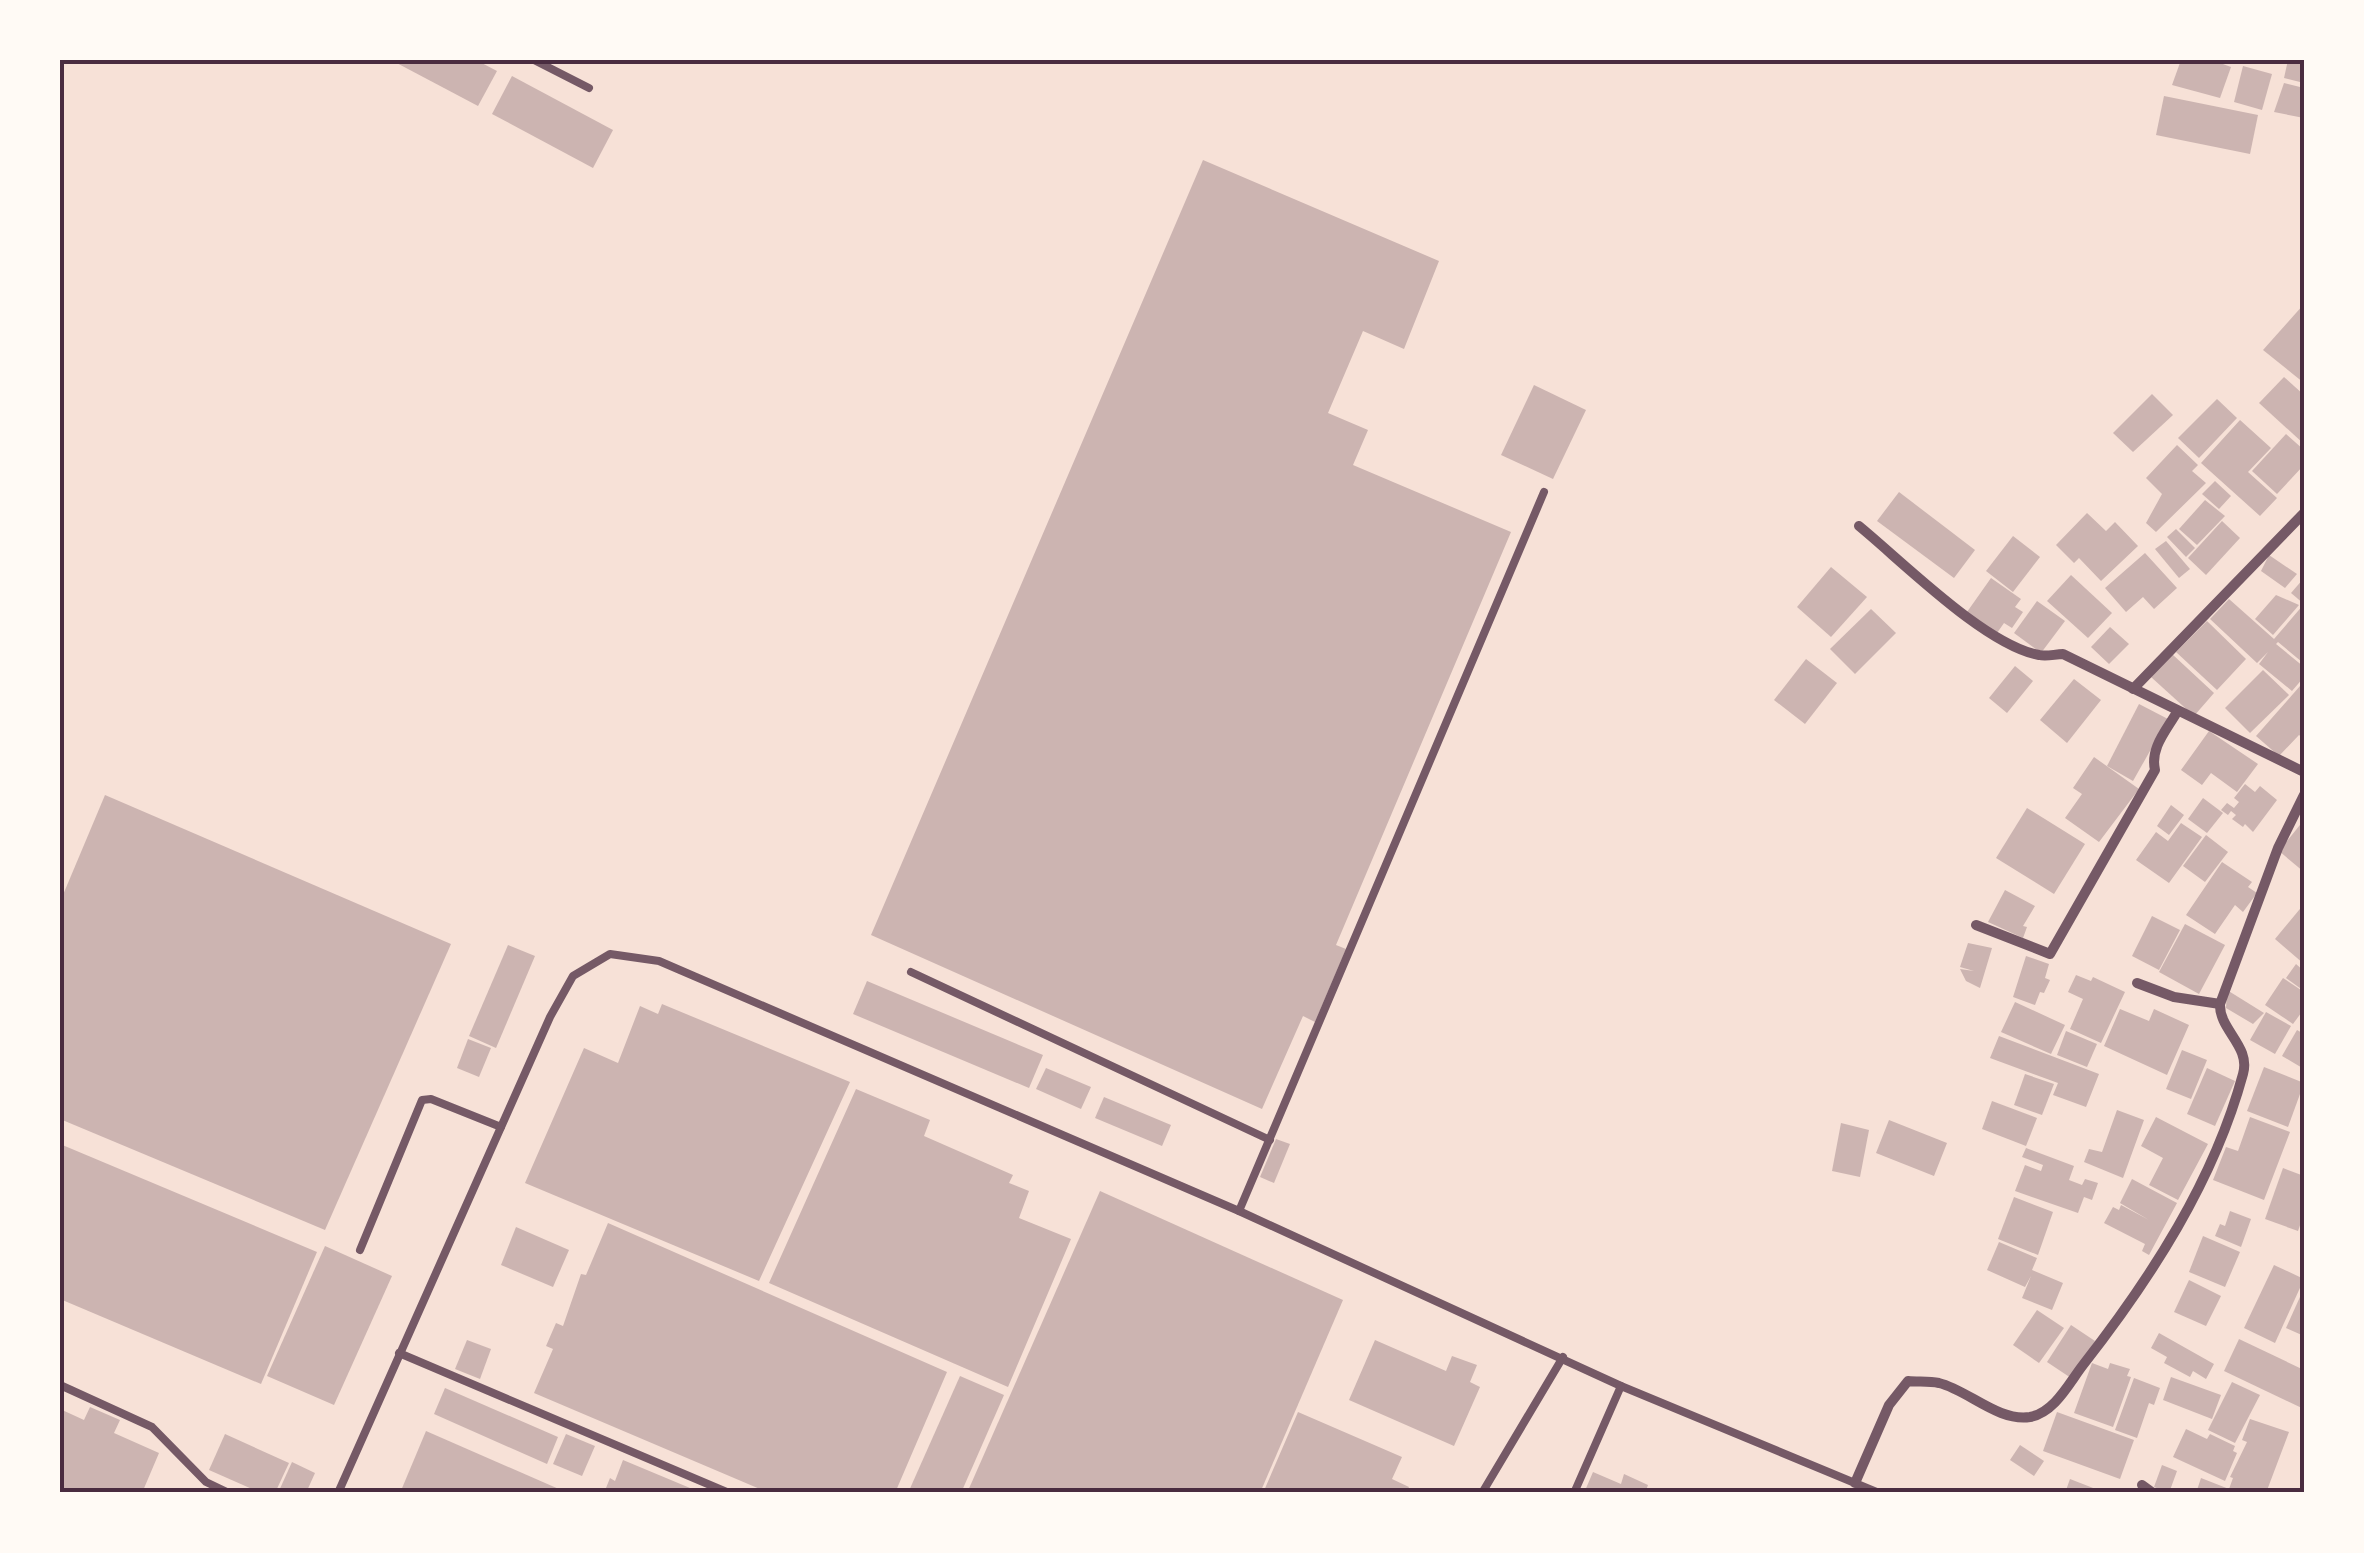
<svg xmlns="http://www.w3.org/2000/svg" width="2364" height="1553" font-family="Lato,sans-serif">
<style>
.building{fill:#ccb4b1}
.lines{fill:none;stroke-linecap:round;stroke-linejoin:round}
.service{stroke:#755966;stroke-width:8}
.minor{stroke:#755966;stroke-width:10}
.neatline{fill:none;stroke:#4a2c40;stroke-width:4}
</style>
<rect width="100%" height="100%" fill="#f7e1d7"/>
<!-- building -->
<g class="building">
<polygon points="391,60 476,60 497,71 478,106"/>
<polygon points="2181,60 2212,60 2231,67 2220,98 2172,85"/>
<polygon points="2288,60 2304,60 2304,83 2284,78"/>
<polygon points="2243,66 2272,74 2262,110 2234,102"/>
<polygon points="512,76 613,130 593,168 492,114"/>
<polygon points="2284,83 2304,88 2304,118 2274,112"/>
<polygon points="2164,96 2258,115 2250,154 2156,135"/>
<polygon points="1203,160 1439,261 1404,349 1363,331 1328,413 1368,430 1353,465 1511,532 1336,945 1346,949 1315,1022 1303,1016 1262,1109 871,935"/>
<polygon points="2304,304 2304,383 2263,350"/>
<polygon points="2284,377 2304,395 2304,444 2259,403"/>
<polygon points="1534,385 1586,410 1553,479 1501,455"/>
<polygon points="2152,394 2173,415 2133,452 2113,433"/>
<polygon points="2217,399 2237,418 2199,458 2178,438"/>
<polygon points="2240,420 2271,448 2248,472 2277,498 2260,516 2201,463"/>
<polygon points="2286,434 2304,450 2304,465 2277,494 2252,471"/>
<polygon points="2177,445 2198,465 2192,471 2206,483 2156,532 2146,523 2162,494 2146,478"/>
<polygon points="2215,481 2231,496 2219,509 2202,494"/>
<polygon points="1899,492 1975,550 1954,578 1877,521"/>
<polygon points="2205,500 2225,516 2197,545 2179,529"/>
<polygon points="2087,513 2106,531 2115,522 2138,546 2101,581 2079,558 2074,563 2056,545"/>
<polygon points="2222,521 2240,538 2206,575 2188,558"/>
<polygon points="2176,529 2195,548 2186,557 2167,537"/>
<polygon points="2013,536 2040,557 2013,592 1986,571"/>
<polygon points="2166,541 2190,569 2179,578 2155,549"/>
<polygon points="2145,553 2177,588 2154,609 2143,597 2126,612 2105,588"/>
<polygon points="2269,555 2297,574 2285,588 2261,571"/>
<polygon points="1831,567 1867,597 1831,637 1797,607"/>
<polygon points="2071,575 2112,613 2088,638 2047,601"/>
<polygon points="1991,578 2021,599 2015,607 2023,612 2012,628 2004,623 1997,633 1967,612"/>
<polygon points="2304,578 2304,604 2291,593"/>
<polygon points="2276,595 2299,605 2273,635 2255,619"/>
<polygon points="2229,599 2274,639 2304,604 2304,660 2302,662 2278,642 2276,644 2304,667 2304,677 2292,691 2259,664 2268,652 2257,663 2210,619"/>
<polygon points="2037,601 2065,621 2041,653 2014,633"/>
<polygon points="1871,609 1896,633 1855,674 1830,649"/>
<polygon points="2207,621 2246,659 2217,690 2176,652"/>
<polygon points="2110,627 2129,644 2109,664 2091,647"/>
<polygon points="2172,654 2214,693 2194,716 2151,677"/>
<polygon points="1806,659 1837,683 1805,724 1774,700"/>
<polygon points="2015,666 2033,681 2007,713 1989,698"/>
<polygon points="2263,670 2289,695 2250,733 2225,708"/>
<polygon points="2074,679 2101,700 2067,743 2040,720"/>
<polygon points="2300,686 2304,690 2304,739 2299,735 2279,756 2256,736"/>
<polygon points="2139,704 2168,719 2133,781 2107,766"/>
<polygon points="2209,731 2258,764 2237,792 2211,773 2202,785 2181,770"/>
<polygon points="2094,757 2139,789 2099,842 2065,818 2082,794 2073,788"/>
<polygon points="2245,784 2255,792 2260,786 2277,800 2253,832 2245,824 2243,827 2232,819 2236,815 2231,811 2228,815 2221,810 2227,803 2234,808 2239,802 2234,798"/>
<polygon points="105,795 451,944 325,1230 60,1119 60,902"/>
<polygon points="2203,798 2223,813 2207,833 2188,819"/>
<polygon points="2171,805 2184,815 2169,835 2157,826"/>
<polygon points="2027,808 2085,844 2054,894 1996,858"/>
<polygon points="2304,820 2304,872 2279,851"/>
<polygon points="2181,823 2202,837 2169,883 2136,860 2156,832 2168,841"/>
<polygon points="2206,835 2228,852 2205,882 2183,866"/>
<polygon points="2222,862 2252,882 2248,887 2257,893 2243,912 2235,905 2215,934 2186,915"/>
<polygon points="2005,890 2035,906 2023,926 2027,927 2023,938 1988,922"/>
<polygon points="2304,904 2304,964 2275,939"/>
<polygon points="2152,916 2180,930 2159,970 2132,956"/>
<polygon points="2185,924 2225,945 2199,994 2159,972"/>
<polygon points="1968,943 1992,948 1980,988 1966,981 1960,969 1974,971 1960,967"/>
<polygon points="508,945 535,956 496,1048 469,1036"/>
<polygon points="2026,956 2049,964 2045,978 2050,980 2044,993 2040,992 2035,1005 2013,997"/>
<polygon points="2296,964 2304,971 2304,991 2286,978"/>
<polygon points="2076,975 2091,981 2093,977 2125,992 2101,1043 2070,1029 2083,999 2068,992"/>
<polygon points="2283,978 2304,992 2304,1009 2293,1024 2265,1005"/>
<polygon points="867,981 1043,1055 1029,1088 853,1014"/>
<polygon points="2227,990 2264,1013 2253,1024 2226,1008"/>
<polygon points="2015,1002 2065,1025 2051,1054 2001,1032"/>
<polygon points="662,1004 850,1082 759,1281 525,1183 584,1048 618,1063 640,1006 658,1014"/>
<polygon points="2120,1009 2149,1021 2154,1009 2189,1025 2167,1075 2104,1046"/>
<polygon points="2266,1012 2291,1026 2275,1054 2250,1040"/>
<polygon points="2297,1030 2304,1034 2304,1069 2282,1056"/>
<polygon points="2066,1031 2097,1044 2087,1067 2057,1055"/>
<polygon points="1999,1036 2099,1074 2086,1107 2053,1095 2058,1083 1990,1058"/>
<polygon points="468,1039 491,1048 479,1077 457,1068"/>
<polygon points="2182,1050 2207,1060 2191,1099 2166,1089"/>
<polygon points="2264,1067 2304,1083 2288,1127 2247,1111"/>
<polygon points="1046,1068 1091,1087 1081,1109 1036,1089"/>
<polygon points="2207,1068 2235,1081 2215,1126 2187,1114"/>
<polygon points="2025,1074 2054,1084 2042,1115 2014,1105"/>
<polygon points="856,1089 930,1120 924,1136 1013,1175 1009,1183 1029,1191 1019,1218 1071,1239 1008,1387 769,1283"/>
<polygon points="1104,1097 1171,1125 1162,1146 1095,1118"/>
<polygon points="1992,1101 2037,1118 2026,1146 1982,1129"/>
<polygon points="2117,1110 2144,1120 2123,1178 2084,1162 2089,1149 2102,1152"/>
<polygon points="2156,1117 2208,1144 2178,1200 2149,1185 2163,1158 2141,1146"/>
<polygon points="2250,1117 2290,1132 2264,1200 2213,1180 2226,1147 2238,1151"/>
<polygon points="1889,1120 1947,1143 1934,1176 1876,1153"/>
<polygon points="1841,1123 1869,1130 1860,1177 1832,1171"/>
<polygon points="1276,1139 1290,1144 1274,1183 1260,1177"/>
<polygon points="60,1144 317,1252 261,1384 60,1299"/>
<polygon points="2026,1148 2074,1166 2069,1180 2082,1185 2085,1179 2098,1183 2092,1200 2084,1197 2078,1213 2015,1191 2025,1165 2041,1171 2043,1165 2022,1157"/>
<polygon points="2283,1168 2304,1176 2304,1214 2298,1231 2265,1219"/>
<polygon points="2132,1179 2177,1203 2149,1255 2142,1251 2145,1244 2104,1223 2113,1207 2119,1210 2121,1205 2149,1220 2120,1203"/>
<polygon points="1100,1191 1343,1300 1260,1493 967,1493"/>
<polygon points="2014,1197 2053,1212 2038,1255 1998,1239"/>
<polygon points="2230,1211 2251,1219 2241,1247 2215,1236 2220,1224 2225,1226"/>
<polygon points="608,1223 947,1372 895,1493 769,1493 534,1393 553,1349 546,1346 556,1323 563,1326 581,1274 586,1275"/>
<polygon points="516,1227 569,1250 553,1287 501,1265"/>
<polygon points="2203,1236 2240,1252 2225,1287 2189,1272"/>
<polygon points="1999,1242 2037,1258 2032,1270 2063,1283 2052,1310 2022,1298 2031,1276 2025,1287 1987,1270"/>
<polygon points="325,1246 392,1276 334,1405 267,1376"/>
<polygon points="2274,1265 2304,1279 2275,1343 2244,1328"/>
<polygon points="2189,1280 2221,1296 2206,1326 2174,1312"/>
<polygon points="2304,1288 2304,1336 2286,1328"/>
<polygon points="2037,1310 2064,1328 2039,1363 2013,1345"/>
<polygon points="2071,1325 2095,1341 2071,1378 2047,1362"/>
<polygon points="2159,1333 2214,1364 2206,1379 2193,1371 2190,1377 2164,1363 2167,1357 2151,1348"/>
<polygon points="2239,1339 2304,1370 2304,1409 2224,1371"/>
<polygon points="467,1340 491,1349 480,1379 455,1369"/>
<polygon points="1375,1340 1446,1371 1452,1356 1477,1365 1470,1382 1480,1387 1454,1446 1349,1400"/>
<polygon points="2092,1363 2108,1369 2110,1363 2130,1369 2127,1376 2131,1377 2113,1427 2074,1413"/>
<polygon points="960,1376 1004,1395 961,1493 908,1493"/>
<polygon points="2171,1377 2221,1395 2212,1419 2163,1400"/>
<polygon points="2134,1378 2160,1388 2154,1405 2149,1403 2137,1438 2115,1430"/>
<polygon points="2232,1382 2260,1395 2235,1443 2208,1430"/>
<polygon points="445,1388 558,1437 547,1464 434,1414"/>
<polygon points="90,1407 120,1420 114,1433 159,1453 142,1493 60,1493 60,1409 84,1420"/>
<polygon points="1298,1412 1402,1457 1392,1479 1409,1487 1406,1493 1263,1493"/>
<polygon points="2057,1412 2134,1440 2120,1479 2043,1451"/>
<polygon points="2250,1419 2289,1432 2266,1493 2196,1493 2201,1478 2229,1489 2233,1478 2230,1477 2247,1442 2242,1440"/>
<polygon points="2186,1429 2207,1439 2210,1434 2235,1446 2233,1451 2237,1453 2225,1481 2173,1457"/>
<polygon points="426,1431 568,1493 400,1493"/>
<polygon points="225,1434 289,1463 275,1493 261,1493 209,1470"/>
<polygon points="566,1434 595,1446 582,1476 553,1464"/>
<polygon points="2020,1445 2044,1461 2034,1476 2010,1460"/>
<polygon points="623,1460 702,1493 604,1493 610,1478 615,1481"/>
<polygon points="292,1462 315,1473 306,1493 278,1493"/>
<polygon points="2162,1465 2177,1471 2169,1493 2154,1487"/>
<polygon points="1593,1472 1621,1484 1624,1474 1648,1485 1645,1493 1584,1493"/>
<polygon points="2070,1479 2106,1493 2065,1493"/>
</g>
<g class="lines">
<!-- service -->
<g class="service">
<polyline points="534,60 589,88"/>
<polyline points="911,972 1270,1140"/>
<polyline points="1239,1211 1544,492"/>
<polyline points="360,1250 422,1100 431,1099 501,1127"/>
<polyline points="399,1353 729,1493"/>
<polyline points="60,1385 152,1427 206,1482 229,1493"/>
<polyline points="338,1493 550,1017 573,976 610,954 659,961 1239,1211 1621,1386 1879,1493"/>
<polyline points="1482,1493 1563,1357"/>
<polyline points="1574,1493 1621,1386"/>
</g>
<!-- minor -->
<g class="minor">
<path d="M1859,526C1903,562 1985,645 2039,655C2047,657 2055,654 2063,654L2304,772"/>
<polyline points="2133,689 2304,513"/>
<path d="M1976,925L2050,954L2155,770C2150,748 2166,731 2177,712"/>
<polyline points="2137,983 2174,997 2220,1004"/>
<path d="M1855,1483L1889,1405L1908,1381C1918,1382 1929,1381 1939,1383C1968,1390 1998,1422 2030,1417C2055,1412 2069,1383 2083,1365C2151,1278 2214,1181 2243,1074C2251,1046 2219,1030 2220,1004L2278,848L2304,795"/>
<polyline points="2142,1485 2153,1493"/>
</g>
</g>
<!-- border -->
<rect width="2364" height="1553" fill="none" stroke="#fffaf5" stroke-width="125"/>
<rect x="62" y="62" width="2240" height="1428" class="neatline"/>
</svg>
